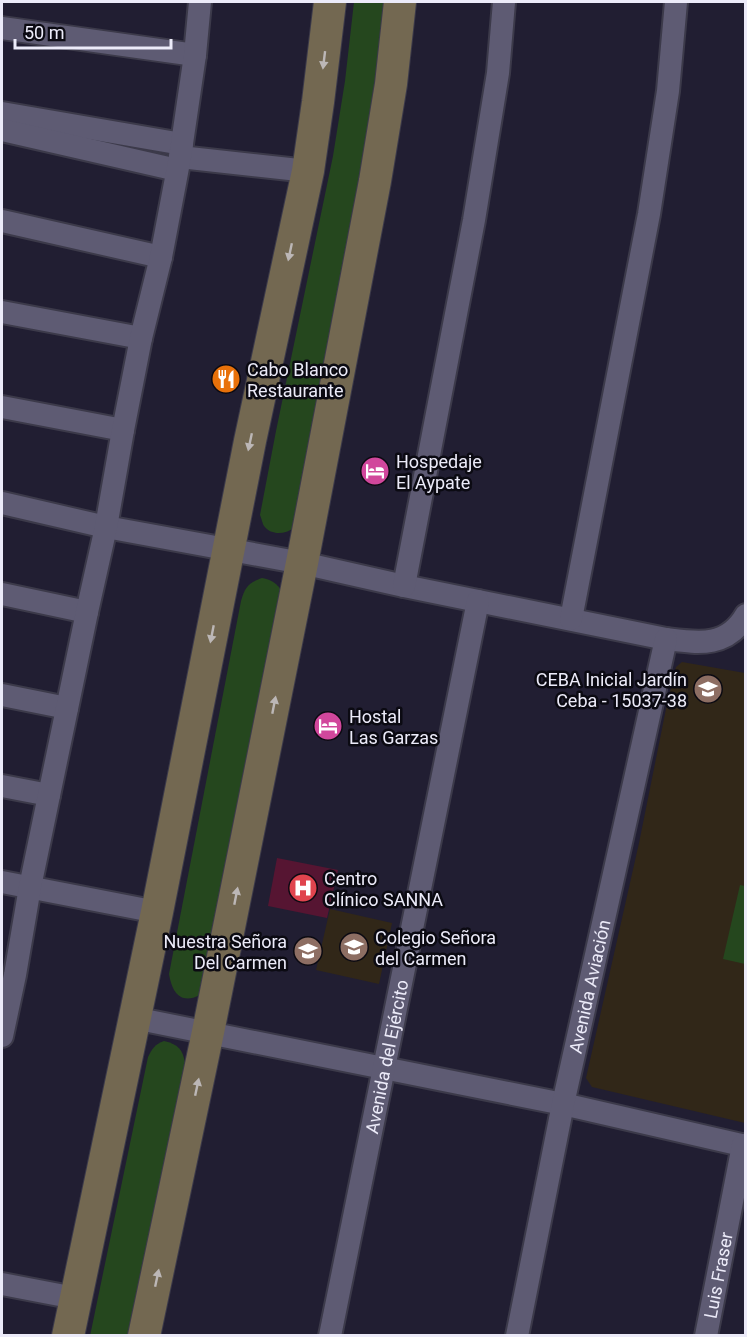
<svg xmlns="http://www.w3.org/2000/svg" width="747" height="1337" font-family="Roboto,sans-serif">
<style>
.education{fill:#312718}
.green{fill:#25471e}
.building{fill:#561532}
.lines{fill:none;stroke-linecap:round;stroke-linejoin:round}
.street-casing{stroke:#3c3a4a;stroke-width:26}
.secondary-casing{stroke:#3c3a4a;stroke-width:34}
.street{stroke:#5e5b73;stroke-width:22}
.secondary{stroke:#736851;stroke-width:32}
.oneway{fill:#bcb7b6}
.labels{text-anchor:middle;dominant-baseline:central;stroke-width:5;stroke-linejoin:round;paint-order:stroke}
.poi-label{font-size:18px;fill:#ecebf9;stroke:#0b0a12;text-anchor:start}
.street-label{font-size:18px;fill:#ecebf9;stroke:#0b0a12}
</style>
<rect width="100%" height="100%" fill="#211e32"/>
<!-- education -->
<g class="education">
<polygon points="682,662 745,673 745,1123 592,1087 586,1078 639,843 667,704 676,667"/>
<polygon points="330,909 392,923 379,984 316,970"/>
</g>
<!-- green -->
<g class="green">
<path d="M354,2H389L382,74L294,528C285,534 272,536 264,526C263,525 261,517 260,515L276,431L333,156L345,81Z"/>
<path d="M262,578C272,580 277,583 282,592L200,995C180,1005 172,992 169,974L241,601C245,587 248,583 262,578Z"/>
<polygon points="740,885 745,886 745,964 723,959"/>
<path d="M164,1041C178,1044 183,1050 185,1063L131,1335L90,1336L148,1057C152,1049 155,1044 164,1041Z"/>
</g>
<!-- building -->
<polygon class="building" points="277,858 338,870 327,918 268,906"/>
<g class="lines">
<!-- street casing -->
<g class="street-casing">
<g id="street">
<polyline points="2,28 195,55"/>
<polyline points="2,113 182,144"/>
<polyline points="2,130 177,170"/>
<polyline points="180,157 308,171"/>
<polyline points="2,221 161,257"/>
<polyline points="2,312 141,338"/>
<polyline points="2,407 123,430"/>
<path d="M2,503L106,527L302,563L404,586L666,639C698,643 727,648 746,615"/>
<polyline points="404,586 474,220 498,73 504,2"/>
<polyline points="2,594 87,612"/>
<polyline points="571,619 649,214 668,91 676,2"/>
<polyline points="2,695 67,708"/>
<polyline points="2,786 49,795"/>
<polyline points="2,882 157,912"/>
<polyline points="134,1018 563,1104 746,1146"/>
<polyline points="2,1036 15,975 30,887 87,612 106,527 123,430 141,338 161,257 180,157 195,55 200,2"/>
<polyline points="2,1284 75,1298"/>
<path id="s1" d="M330,1336L478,601"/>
<path id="s2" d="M517,1336L563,1104L666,639"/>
<path id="s3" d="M706,1336L743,1145"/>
</g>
</g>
<!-- secondary casing -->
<g class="secondary-casing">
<g id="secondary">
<polyline points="68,1336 157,912 250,441 308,171 318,102 330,2"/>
<polyline points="144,1336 208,1032 302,563 375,181 391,84 400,2"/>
</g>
</g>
<!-- street -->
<use href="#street" class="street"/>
<!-- secondary -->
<use href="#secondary" class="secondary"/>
</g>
<!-- one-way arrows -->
<defs><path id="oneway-solid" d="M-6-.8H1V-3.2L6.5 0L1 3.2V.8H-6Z" transform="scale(1.5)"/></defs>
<g class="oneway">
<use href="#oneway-solid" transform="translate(324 60) rotate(97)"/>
<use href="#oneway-solid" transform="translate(290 252) rotate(102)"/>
<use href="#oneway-solid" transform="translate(250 442) rotate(102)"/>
<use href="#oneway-solid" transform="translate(212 634) rotate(101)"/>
<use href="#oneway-solid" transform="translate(274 705) rotate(-79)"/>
<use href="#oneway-solid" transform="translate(236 896) rotate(-79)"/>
<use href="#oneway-solid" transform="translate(197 1087) rotate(-78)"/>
<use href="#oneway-solid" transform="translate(157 1278) rotate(-78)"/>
</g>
<!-- icons -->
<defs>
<g id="restaurant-disc" transform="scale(1.5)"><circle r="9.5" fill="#e8710a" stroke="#0b0a12"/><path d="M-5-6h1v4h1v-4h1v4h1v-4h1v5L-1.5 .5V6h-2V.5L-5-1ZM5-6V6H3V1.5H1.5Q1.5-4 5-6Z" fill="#fff"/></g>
<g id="hotel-disc" transform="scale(1.5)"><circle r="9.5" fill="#d1479c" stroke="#0b0a12"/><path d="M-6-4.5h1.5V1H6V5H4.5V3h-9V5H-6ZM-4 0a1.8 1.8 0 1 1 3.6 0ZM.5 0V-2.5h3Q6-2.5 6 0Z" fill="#fff"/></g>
<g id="school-disc" transform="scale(1.5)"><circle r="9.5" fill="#8d6e63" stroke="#0b0a12"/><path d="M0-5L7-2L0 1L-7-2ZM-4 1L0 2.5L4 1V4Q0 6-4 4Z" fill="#fff"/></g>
<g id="hospital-disc" transform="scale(1.5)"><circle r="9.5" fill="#e0444e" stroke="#0b0a12"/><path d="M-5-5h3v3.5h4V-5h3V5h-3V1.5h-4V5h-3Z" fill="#fff"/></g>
</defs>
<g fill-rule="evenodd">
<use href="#restaurant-disc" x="226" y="379"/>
<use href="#hotel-disc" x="375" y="471"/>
<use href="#school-disc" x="708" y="689"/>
<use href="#hotel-disc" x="328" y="726"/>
<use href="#hospital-disc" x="303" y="888"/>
<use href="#school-disc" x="354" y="947"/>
<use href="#school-disc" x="308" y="951"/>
</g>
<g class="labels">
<!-- poi labels -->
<g class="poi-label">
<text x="247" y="369">Cabo Blanco<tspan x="247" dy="21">Restaurante</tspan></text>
<text x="396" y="461">Hospedaje<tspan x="396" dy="21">El Aypate</tspan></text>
<text x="687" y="679" text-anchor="end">CEBA Inicial Jardín<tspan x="687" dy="21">Ceba - 15037-38</tspan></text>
<text x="349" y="716">Hostal<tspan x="349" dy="21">Las Garzas</tspan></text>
<text x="324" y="878">Centro<tspan x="324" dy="21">Clínico SANNA</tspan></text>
<text x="375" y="937">Colegio Señora<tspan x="375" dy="21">del Carmen</tspan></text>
<text x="287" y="941" text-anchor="end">Nuestra Señora<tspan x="287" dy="21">Del Carmen</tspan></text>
</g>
<!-- street labels -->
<g class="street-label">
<text stroke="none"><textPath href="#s2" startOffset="357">Avenida Aviación</textPath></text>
<text stroke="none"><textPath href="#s1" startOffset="285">Avenida del Ejército</textPath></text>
<text stroke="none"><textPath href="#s3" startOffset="62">Luis Fraser</textPath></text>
</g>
</g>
<!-- border -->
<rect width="747" height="1337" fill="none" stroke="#ecebf9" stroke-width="6"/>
<!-- scale -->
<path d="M15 39v9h156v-9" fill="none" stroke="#ecebf9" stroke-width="3"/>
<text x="24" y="39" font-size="18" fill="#ecebf9" stroke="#0b0a12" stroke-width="4.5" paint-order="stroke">50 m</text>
</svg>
